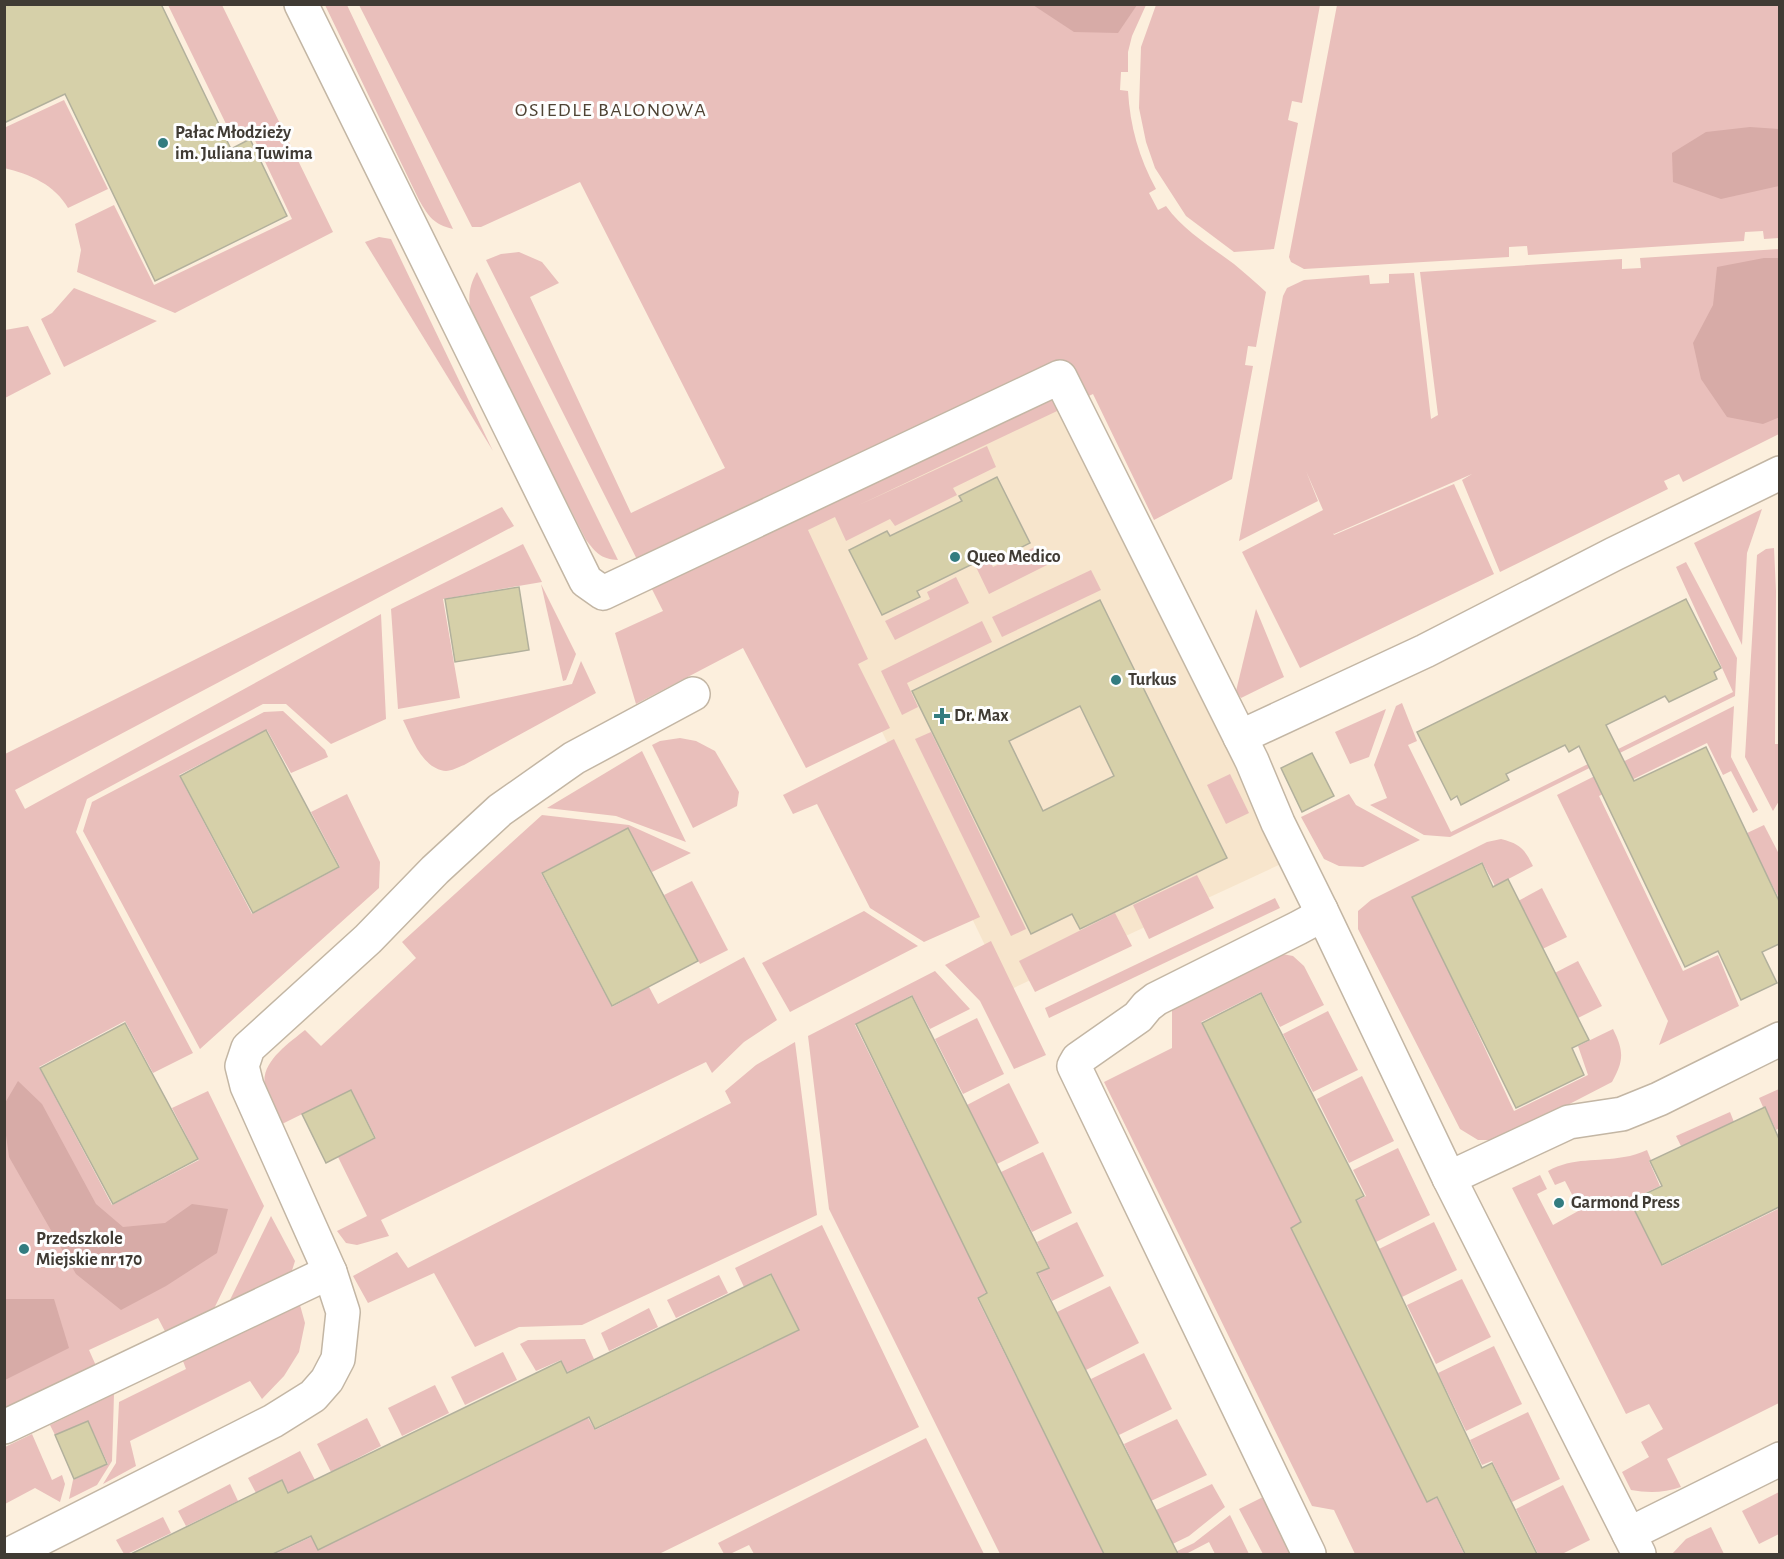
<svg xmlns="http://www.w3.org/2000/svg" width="1784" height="1559" font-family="'Alegreya Sans',sans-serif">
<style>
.built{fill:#f7e5cc}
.green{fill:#e9bfbb}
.forest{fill:#d7aba7}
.building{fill:#d6d0a9;stroke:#b2b09c;stroke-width:1.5;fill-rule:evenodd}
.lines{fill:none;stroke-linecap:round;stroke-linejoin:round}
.minor-casing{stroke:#c3b6a4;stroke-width:36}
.minor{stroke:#fff;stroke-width:33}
.poi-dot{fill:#337c80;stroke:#fefefe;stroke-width:2}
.labels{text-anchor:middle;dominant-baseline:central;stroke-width:6;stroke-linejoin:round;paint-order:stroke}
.poi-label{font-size:18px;font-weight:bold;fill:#403b34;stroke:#fefefe;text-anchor:start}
.neighbourhood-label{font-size:20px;letter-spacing:1.5px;fill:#4e4334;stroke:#fefefe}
</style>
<rect width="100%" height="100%" fill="#fcefdd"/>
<!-- built -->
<polygon class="built" points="1059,391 1281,864 1007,991 780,520"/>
<!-- green -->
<g class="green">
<polygon points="168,5 222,5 333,232 175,313 77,272 81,250 75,224 114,205 154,285 292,219 253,136 240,138 229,130"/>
<path d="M325,5H347L453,229C433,224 429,217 419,200Z"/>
<path d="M359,5H1146L1132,36L1128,52V72H1121L1120,90L1128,91C1130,126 1139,158 1156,189L1149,193L1158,210L1166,206C1184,231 1210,246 1234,264C1245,273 1256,283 1266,292L1256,347L1248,346L1245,365L1253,366L1232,479L1154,520L1093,394L859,505L987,446L996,467L953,488L957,495L895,526L890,519L846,541L835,517L808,530L868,659L858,664L890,728L806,768L743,648L636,704L615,633L663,611L486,260L501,254L519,252L542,262L559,283L530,297L631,513L725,468L580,182L481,227H472Z"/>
<polygon points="1156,5 1320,5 1302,103 1292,101 1288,120 1298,123 1274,249 1234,252 1186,216 1155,168 1146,142 1139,108 1141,47"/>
<polygon points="1337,5 1779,5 1779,238 1764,239 1763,231 1745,232 1744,241 1528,255 1527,246 1509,247 1509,257 1304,269 1291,262 1289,257"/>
<path d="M64,100L108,189L68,208C55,185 30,174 4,168L5,124L6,127Z"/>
<polygon points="379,237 391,239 493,451 365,242"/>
<polygon points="1779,249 1779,434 1683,482 1679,474 1664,481 1668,489 1500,572 1462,480 1472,474 1334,534 1333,533 1334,535 1454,484 1494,574 1300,668 1242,552 1323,510 1306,471 1318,501 1239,541 1283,296 1287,288 1304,280 1369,275 1370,284 1389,283 1389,274 1414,273 1431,419 1438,415 1420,272 1622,259 1622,269 1641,268 1640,258"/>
<path d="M477,272L618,560C601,559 596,553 586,540L472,315C467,299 469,286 477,272Z"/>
<polygon points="74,288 157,321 64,367 41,319 52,313"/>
<polygon points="28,326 51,374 5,398 5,330"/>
<polygon points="502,507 514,526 15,790 25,809 381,614 386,719 331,744 286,704 263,704 87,799 76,832 193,1053 153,1073 125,1021 39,1067 112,1205 199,1160 172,1108 208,1091 264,1206 209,1319 168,1337 158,1318 89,1350 97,1368 5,1412 5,754"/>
<polygon points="1762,509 1747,553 1742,645 1694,543"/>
<polygon points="523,544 542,582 443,599 460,698 398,709 391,609"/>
<polygon points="1037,546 1047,565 989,594 976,567 990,561 993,567"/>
<polygon points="1774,548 1776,591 1775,744 1779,744 1779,801 1773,811 1745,757 1757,555 1766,549"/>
<polygon points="1686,562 1737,658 1735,696 1450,837 1424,835 1370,805 1387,798 1374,765 1396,706 1402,703 1417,741 1408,745 1451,832 1733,692 1676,567"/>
<polygon points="1091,570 1101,590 1002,637 992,617"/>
<polygon points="956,577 969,603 895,640 885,621 930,599 927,592"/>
<polygon points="541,584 576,654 566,680 563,681"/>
<polygon points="1256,609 1284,677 1241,698 1236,691"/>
<polygon points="982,621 992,642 907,683 918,707 902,715 881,671"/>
<path d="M581,661L596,693L464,765C459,767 451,771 446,771C422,769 412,738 403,720L572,684Z"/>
<polygon points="1734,706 1731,757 1758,810 1753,813 1731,771 1723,775 1707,743 1599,796 1683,971 1718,955 1739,1006 1659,1045 1668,1021 1557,795"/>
<polygon points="1386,709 1369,757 1350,764 1335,732"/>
<polygon points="283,711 325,750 328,757 291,773 267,730 179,775 252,914 340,867 311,812 347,794 380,862 379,888 200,1049 83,831 92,802 264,712"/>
<polygon points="931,732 1026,929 1011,936 915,739"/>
<polygon points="680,738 696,741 715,751 739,792 737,806 693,828 652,745 660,741"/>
<polygon points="894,739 980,917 924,942 870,908 817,804 793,814 783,795"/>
<polygon points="642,751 686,842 616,816 547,808"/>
<polygon points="1230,774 1249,813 1226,824 1207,785"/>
<polygon points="1349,794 1356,805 1420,840 1363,867 1339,866 1324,859 1301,817"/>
<path d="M542,815L629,825L691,853L652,872L628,828L541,873L612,1007L649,987L658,1004L744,957L777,1020L744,1042L712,1073L706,1062L381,1220L389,1236L357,1245L346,1243L337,1231L367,1216L338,1157L376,1138L351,1090L282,1124C277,1113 270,1101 266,1090C257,1064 288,1044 305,1030L321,1046L416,958L402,942Z"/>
<polygon points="1764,825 1779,854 1779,898 1745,834"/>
<path d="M1501,839C1520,844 1524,848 1533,866L1495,886L1482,862L1414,896L1514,1111L1588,1075L1578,1046L1613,1029C1624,1051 1624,1061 1612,1082L1500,1140H1478L1460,1129L1358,929V911L1371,900L1487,842Z"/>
<polygon points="1197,875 1214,908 1149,939 1133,905"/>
<polygon points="692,881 728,950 700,964 664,895"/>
<polygon points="1542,888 1567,937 1528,956 1505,908"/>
<polygon points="1275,898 1280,908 1049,1018 1045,1008"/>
<polygon points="864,911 918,946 790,1012 762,963"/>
<polygon points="1115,913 1132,946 1035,992 1019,961"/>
<polygon points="991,941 1046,1055 1014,1069 980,1001 945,965"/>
<polygon points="1277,953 1293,956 1304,966 1324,1005 1280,1027 1261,992 1201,1022 1301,1222 1291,1228 1427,1502 1437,1498 1464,1554 1355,1554 1334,1510 1312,1506 1104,1082 1172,1048 1172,1006"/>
<polygon points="1578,961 1602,1006 1566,1024 1543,979"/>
<polygon points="935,971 970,1009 930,1029 912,995 855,1025 987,1292 977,1298 1104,1554 1000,1554 829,1209 808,1036"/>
<polygon points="1328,1011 1358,1070 1313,1092 1283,1034"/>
<polygon points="977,1018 1004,1074 963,1094 935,1039"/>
<polygon points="795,1042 817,1215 582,1325 519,1327 475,1347 434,1273 368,1303 353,1276 397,1252 408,1268 731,1103 725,1091 756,1065"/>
<polygon points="1362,1076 1394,1141 1349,1163 1317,1099"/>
<polygon points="1009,1083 1039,1143 997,1164 967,1105"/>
<polygon points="1779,1089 1779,1128 1776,1130 1765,1107 1763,1107 1759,1098"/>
<polygon points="1730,1112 1734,1122 1695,1169 1684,1145 1681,1146 1676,1136"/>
<polygon points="1398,1148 1430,1215 1376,1242 1356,1201 1366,1196 1353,1170"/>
<path d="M1647,1150L1651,1160L1649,1161L1660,1186L1630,1200L1662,1266L1780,1208L1779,1403L1667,1459L1681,1487C1664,1493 1648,1493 1631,1490L1622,1472L1649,1457L1641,1442L1663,1429L1649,1404L1626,1414L1512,1188L1540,1175L1547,1189L1537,1194L1553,1225L1580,1210L1565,1181L1555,1185L1548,1171C1573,1157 1598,1162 1624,1157C1632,1156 1640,1153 1647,1150Z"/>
<polygon points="1043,1152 1072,1213 1032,1232 1001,1172"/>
<polygon points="271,1216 295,1261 290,1277 226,1308"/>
<polygon points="1077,1222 1104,1276 1052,1301 1038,1273 1049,1267 1037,1242"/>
<polygon points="1434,1222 1457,1270 1402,1297 1379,1249"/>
<polygon points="822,1225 919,1427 659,1554 275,1554 311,1537 318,1550 588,1418 595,1430 799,1330 771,1273 744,1287 735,1268"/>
<polygon points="719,1275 728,1293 676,1318 667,1300"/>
<polygon points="1462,1279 1491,1337 1436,1364 1407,1305"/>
<polygon points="1110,1286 1139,1343 1086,1370 1057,1312"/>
<polygon points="300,1305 305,1323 299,1352 284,1376 262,1399 250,1381 130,1441 136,1466 103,1484 116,1463 119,1402 186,1369 183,1361"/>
<polygon points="649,1308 658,1327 609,1351 601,1333"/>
<polygon points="585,1339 594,1359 567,1372 561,1360 536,1371 520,1344 528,1340"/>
<polygon points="1494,1346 1522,1404 1466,1431 1438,1373"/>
<polygon points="503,1352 517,1380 465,1405 451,1377"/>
<polygon points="1144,1353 1172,1409 1119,1435 1091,1379"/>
<polygon points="435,1385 449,1413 402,1436 388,1408"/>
<polygon points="114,1394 112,1461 97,1485 69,1499 73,1480 108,1464 88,1421 55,1435 50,1425"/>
<polygon points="1528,1412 1560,1479 1512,1502 1492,1461 1482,1465 1470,1440"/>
<polygon points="367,1418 381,1446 331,1472 317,1444"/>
<polygon points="1177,1419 1207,1475 1151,1501 1124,1444"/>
<polygon points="32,1434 52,1480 62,1475 65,1484 60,1502 35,1488 5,1504 5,1447"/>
<polygon points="926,1438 984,1554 754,1554 749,1545 730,1554 724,1554 718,1543"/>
<polygon points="300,1451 315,1480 289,1493 282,1480 256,1493 248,1478"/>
<polygon points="230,1484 238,1501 186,1526 178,1511"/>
<polygon points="1212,1484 1225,1507 1189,1536 1152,1554 1146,1554 1172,1541 1156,1510"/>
<polygon points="1563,1485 1590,1540 1562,1554 1538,1554 1516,1509"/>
<polygon points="1779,1492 1779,1534 1759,1544 1742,1511"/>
<polygon points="1263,1497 1292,1554 1263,1554 1239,1509"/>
<polygon points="1230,1515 1249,1554 1215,1554 1209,1542 1186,1554 1171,1554 1194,1543"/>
<polygon points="163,1517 171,1533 127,1554 124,1554 116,1540"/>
<polygon points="1711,1527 1724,1554 1672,1554 1686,1539"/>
</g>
<!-- forest -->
<g class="forest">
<polygon points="1033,5 1137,5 1118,33 1074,32"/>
<polygon points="1750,127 1779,129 1779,186 1721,199 1673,182 1672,153 1706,132"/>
<polygon points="1764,258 1779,258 1780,417 1763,424 1727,417 1701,379 1693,343 1713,305 1717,267"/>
<polygon points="18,1081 42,1104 96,1204 123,1227 165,1223 192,1204 228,1209 217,1253 166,1286 121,1310 76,1274 9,1157 5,1128 5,1103"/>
<polygon points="4,1299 54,1299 69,1348 5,1380"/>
</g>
<!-- building -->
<g class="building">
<polygon points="4,4 161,4 231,149 250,139 287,216 155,281 65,94 4,123"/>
<polygon points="997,477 1030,543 992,562 989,556 917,591 920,597 882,615 849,550 887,531 890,536 962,501 959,496"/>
<polygon points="519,587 529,650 455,662 445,599"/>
<polygon points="1686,599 1721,668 1714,672 1717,679 1669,702 1665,696 1606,725 1634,781 1706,747 1779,901 1779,944 1762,952 1777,983 1741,1000 1718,951 1685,967 1579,746 1569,752 1565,745 1506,774 1509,780 1461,805 1457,796 1451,800 1417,732"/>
<path d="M1100,600L1227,858L1080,929L1072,914L1031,934L912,691ZM1080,706L1114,776L1043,811L1009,741Z"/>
<polygon points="266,730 339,867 253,913 180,776"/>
<polygon points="1312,753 1334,796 1302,812 1281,768"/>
<polygon points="628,828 698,961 612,1006 542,873"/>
<polygon points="1482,863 1493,887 1508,879 1589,1040 1572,1048 1584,1075 1516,1108 1412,897"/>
<polygon points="1261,993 1364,1196 1356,1200 1482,1468 1492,1463 1537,1554 1465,1554 1437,1497 1427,1502 1291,1228 1301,1222 1202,1023"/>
<polygon points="912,996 1049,1268 1037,1273 1178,1554 1104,1554 978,1298 987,1293 856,1024"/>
<polygon points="125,1023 198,1159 113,1204 40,1068"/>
<polygon points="351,1090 375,1138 326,1163 302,1114"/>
<polygon points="1765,1107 1779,1139 1779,1207 1662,1265 1630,1201 1662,1186 1650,1161"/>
<polygon points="771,1274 799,1330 595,1429 589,1417 318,1550 311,1536 273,1554 131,1554 282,1480 288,1493 561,1361 567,1373"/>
<polygon points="88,1421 107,1464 74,1479 55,1435"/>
</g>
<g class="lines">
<!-- minor casing -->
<g class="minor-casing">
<g id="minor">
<polyline points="301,4 586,581 603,593 1060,377 1252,761 1278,823 1321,910"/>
<polyline points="1240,737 1425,651 1614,554 1780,473"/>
<polyline points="1449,1178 1569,1122 1622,1114 1659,1099 1780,1039"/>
<polyline points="4,1427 330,1272"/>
<polyline points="1629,1534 1780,1459"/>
<polyline points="10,1554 273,1421 313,1396 327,1380 338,1359 343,1312 330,1272 247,1086 242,1066 248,1048 368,939 435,870 500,810 574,758 693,694"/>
<polyline points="1309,1554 1074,1066 1078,1059 1138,1017 1147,1006 1156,999 1298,928 1311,921 1321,910 1449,1178 1639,1554"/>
</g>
</g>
<!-- minor -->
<use href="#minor" class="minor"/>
</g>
<!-- markers -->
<g class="poi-dot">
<circle cx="163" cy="143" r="6"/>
<circle cx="955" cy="557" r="6"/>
<circle cx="1116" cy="680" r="6"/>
<path d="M939 707h6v6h6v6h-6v6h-6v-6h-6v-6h6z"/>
<circle cx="1559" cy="1203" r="6"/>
<circle cx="24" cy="1249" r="6"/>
</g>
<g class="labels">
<!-- poi labels -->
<g class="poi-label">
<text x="175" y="133">Pałac Młodzieży<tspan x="175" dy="21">im. Juliana Tuwima</tspan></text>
<text x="967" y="557">Queo Medico</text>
<text x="1128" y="680">Turkus</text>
<text x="954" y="716">Dr. Max</text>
<text x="1571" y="1203">Garmond Press</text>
<text x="36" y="1239">Przedszkole<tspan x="36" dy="21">Miejskie nr 170</tspan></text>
</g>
<!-- neighbourhood labels -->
<g class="neighbourhood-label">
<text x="611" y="110">OSIEDLE BALONOWA</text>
</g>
</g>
<!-- border -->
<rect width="1784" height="1559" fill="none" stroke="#403b34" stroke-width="12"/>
</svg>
